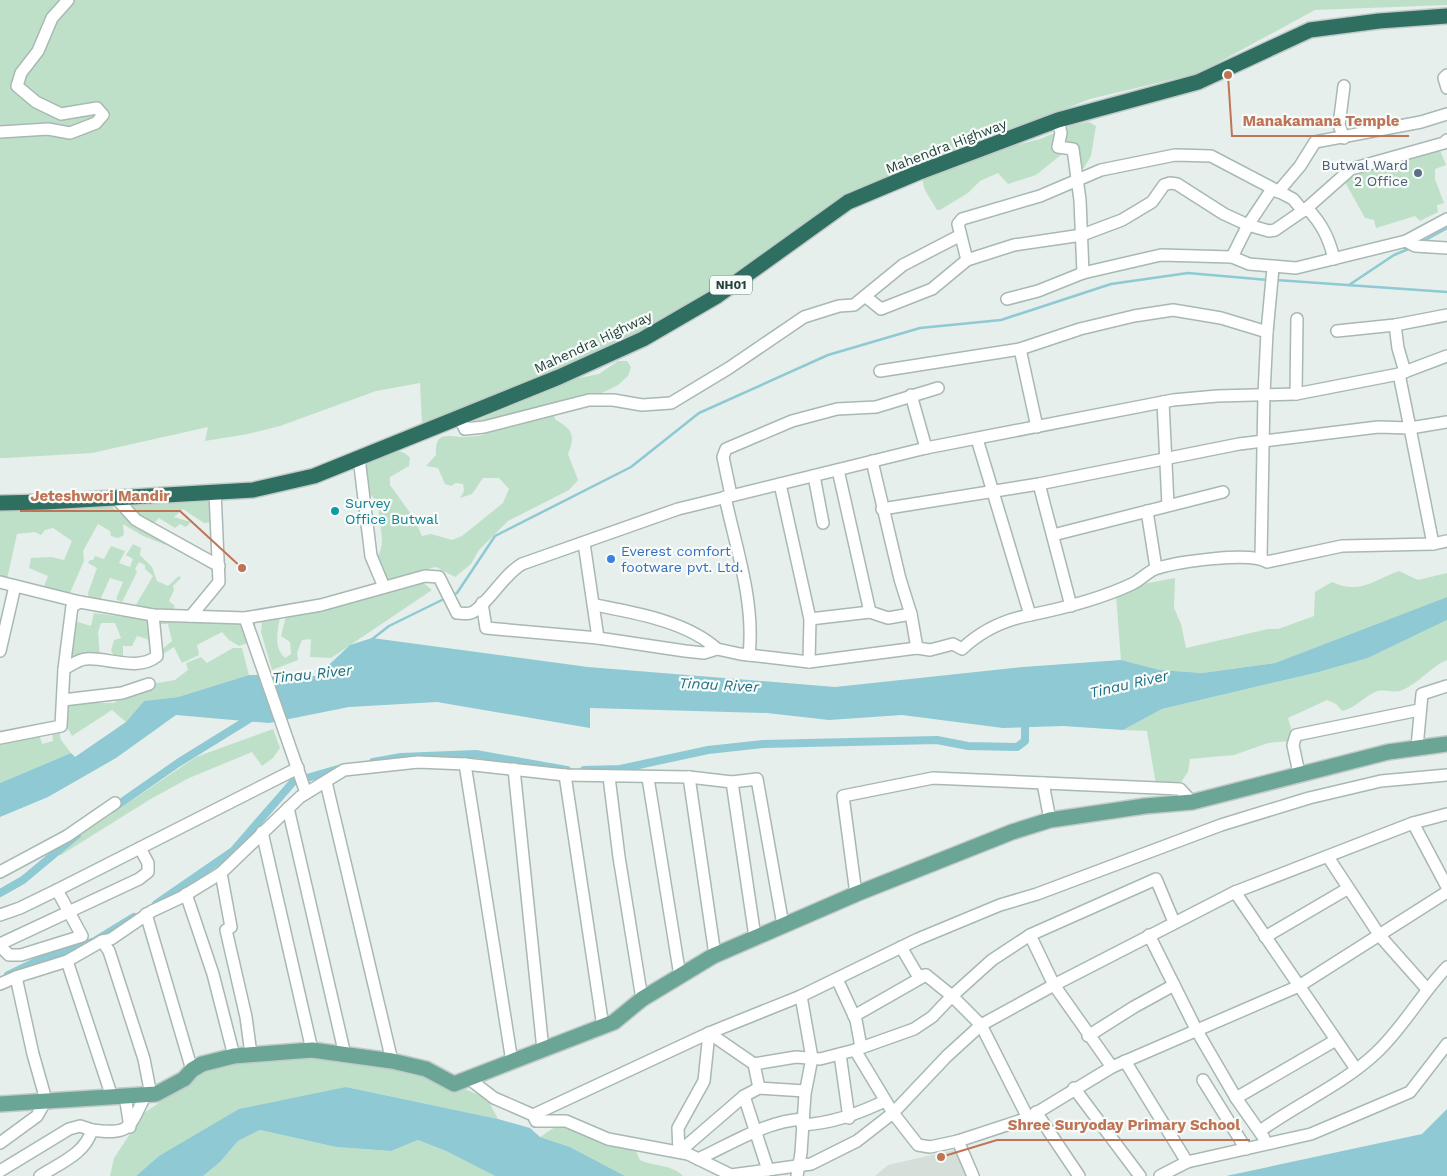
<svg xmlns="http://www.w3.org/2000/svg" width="1447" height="1176" font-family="'Work Sans',sans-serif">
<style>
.built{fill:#d4dfda}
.green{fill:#bfe0c8}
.water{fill:#8ec9d4}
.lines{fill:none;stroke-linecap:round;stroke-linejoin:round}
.stream{stroke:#8ec9d4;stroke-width:2.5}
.canal{stroke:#8ec9d4;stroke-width:8}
.minor-casing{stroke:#a8b8b2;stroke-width:14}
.major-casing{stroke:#c2cac8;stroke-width:18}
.highway-casing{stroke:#c2cac8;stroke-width:18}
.minor{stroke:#fff;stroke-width:11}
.major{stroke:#6aa596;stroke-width:15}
.highway{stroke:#2f6f62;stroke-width:15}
.service-dot{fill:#5c6f8a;stroke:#f7fbf9;stroke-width:2}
.culture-dot{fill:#0f9aa8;stroke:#f7fbf9;stroke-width:2}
.shop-dot{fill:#3f7fe0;stroke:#f7fbf9;stroke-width:2}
.labels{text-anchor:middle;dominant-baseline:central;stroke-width:4.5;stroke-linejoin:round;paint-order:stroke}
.shield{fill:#f7fbf9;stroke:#637a73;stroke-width:1}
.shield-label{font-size:12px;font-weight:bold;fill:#24423a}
.street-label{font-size:14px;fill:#24423a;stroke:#f7fbf9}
.service-label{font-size:14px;fill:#4e5e75;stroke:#f7fbf9;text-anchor:end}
.culture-label{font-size:14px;fill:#0d838f;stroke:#f7fbf9;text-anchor:start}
.shop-label{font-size:14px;fill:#366cbe;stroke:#f7fbf9;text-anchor:start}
.water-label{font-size:15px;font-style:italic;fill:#1c6f80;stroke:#f7fbf9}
.leader{fill:none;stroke:#c07456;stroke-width:2}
.callout-dot{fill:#c07456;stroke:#f7fbf9;stroke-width:2}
.callout-label{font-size:15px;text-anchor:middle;font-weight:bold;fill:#c07456;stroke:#f7fbf9;stroke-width:4.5;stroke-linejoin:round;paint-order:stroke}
</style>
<rect width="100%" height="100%" fill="#e6efeb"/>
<!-- built -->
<polygon class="built" points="958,1149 967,1176 875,1176 888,1165"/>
<!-- green -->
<g class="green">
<polygon points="0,0 1447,0 1447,5 1315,10 1199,73 1090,99 898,175 848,197 798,228 693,304 617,347 422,424 420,383 376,391 280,426 248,434 205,441 208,427 92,453 5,458 0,458"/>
<path d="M1089,122L1096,126L1091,156L1084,168H1081L1075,153L1066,151L1036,175L1008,184L998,173L980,181L968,193L940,210H937C932,199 918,187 925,175L962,166L971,157L1040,139L1073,125Z"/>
<polygon points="1439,148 1446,165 1435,169 1435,179 1444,203 1437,205 1438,212 1420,221 1415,216 1376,228 1374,220 1365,218 1345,182 1358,174"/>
<path d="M618,361H627L631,367L628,376L618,385L600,394L575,397L553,408L555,419C572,430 576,434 568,454L578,480L569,490L508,521L479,550L471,564L455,577L436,567L385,580L377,557C388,542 377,523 379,506C368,487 360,491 366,464C380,458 398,443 410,458L409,466L390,477V485L414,518L422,536L431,534L452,540L462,536L503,503L509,489L499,478H483L472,494L460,498L464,491L463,484L456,483L451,486L445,484L438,468L426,466L436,455C435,432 445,436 462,437C469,437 476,436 483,435L485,432L475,421L574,379L599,374Z"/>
<polygon points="214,500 214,522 204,523 183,509 174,517 191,522 186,527 180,524 175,528 159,518 151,526 131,512 128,504 198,502"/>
<polygon points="105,503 164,540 166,545 143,536 123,524 124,535 118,538 111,536 110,531 98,524 83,551 84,561 69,595 43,589 48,576 29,568 31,558 51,557 64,560 72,541 53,528 45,530 41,535 35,532 17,534 7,579 0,578 0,511 55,510"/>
<polygon points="133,544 141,548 140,555 152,567 157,581 168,586 179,576 181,578 173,586 174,590 169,601 175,606 170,614 134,608 153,576 145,569 145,565 139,562 135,569 137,572 122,602 116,599 123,582 110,578 100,600 89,600 88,593 97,568 88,563 90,560 93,560 95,556 104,559 111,546 125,551 119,563 130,567 133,559 126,555"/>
<path d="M1399,571L1418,580L1447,573V597L1275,663L1202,673L1160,670L1121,660L1116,595L1138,585L1175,578L1174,608L1181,624L1186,648L1268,629H1278L1314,616L1315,592L1332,582C1360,595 1373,580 1399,571Z"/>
<path d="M420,580L432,590L331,658L310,657L311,639L302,640L297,653L298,660L272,670L261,632L262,620L280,616C278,632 273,646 285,658L291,654L290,642L281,636L286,616Z"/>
<polygon points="94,613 147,620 153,638 152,647 147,639 137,636 132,646 123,646 123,660 115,659 111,650 114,640 121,638 115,623 101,623 98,632 100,658 70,662 75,621 91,626"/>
<polygon points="159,618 255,621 256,640 239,646 229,640 222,632 197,645 199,655 182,663 174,647 163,654 161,650 172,641 168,624 158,624"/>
<path d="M1447,620V660C1430,667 1420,683 1402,690C1394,694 1383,688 1375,692C1363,697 1356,708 1342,711L1336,704L1327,700L1288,718L1291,728L1289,741L1268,743L1234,755L1190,759L1188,772L1179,785H1156L1147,731L1123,730L1162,709L1315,673L1368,658Z"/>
<polygon points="233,648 242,648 249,675 178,697 144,701 126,722 112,710 72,736 66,725 66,703 114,703 122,697 151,684 175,680 188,670 186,663 201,657 207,663"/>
<polygon points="273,729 280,748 273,758 262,766 252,752 189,778 149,800 61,855 56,855 76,838 196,757"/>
<polygon points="59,730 61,740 71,753 0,783 0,742 39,734 42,744 53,741 52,731"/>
<polygon points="294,1055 414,1069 487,1098 498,1119 346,1087 159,1156 136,1176 110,1176 114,1158 144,1113 202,1074 233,1061"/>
<path d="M558,1125L573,1127L635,1149L640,1160C655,1167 672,1164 683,1176H625L570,1147L540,1137Z"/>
<polygon points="260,1130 336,1147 391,1151 418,1140 446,1151 495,1176 203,1176 220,1162 238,1141"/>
</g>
<!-- water -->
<g class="water">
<polygon points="1447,597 1447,620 1368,658 1315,673 1162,709 1123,730 1063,726 1003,728 902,715 829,720 767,713 590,708 590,728 437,702 349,707 269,723 176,715 116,758 48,797 0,817 0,783 71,753 75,757 126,722 144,701 178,697 249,675 317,676 350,645 372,638 588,667 835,687 1023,667 1121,660 1160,670 1202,673 1275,663"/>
<polygon points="346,1087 498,1119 530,1128 540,1137 570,1147 625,1176 495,1176 446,1151 418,1140 391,1151 336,1147 260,1130 238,1141 220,1162 203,1176 136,1176 159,1156 239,1109"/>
<polygon points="1447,1109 1447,1176 1226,1176 1422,1134"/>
</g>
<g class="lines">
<!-- stream -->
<g class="stream">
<polyline points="1422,242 1447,228"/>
<polyline points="1276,280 1447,292"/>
<polyline points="1349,285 1394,255 1411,248"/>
<polyline points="451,596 457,593 495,536 631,467 699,413 828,355 920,328 1001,320 1111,284 1188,273 1268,280"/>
<polyline points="371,640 389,626 446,598"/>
</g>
<!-- canal -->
<g class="canal">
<polyline points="373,762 401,757 476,754 567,770"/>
<polyline points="584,770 620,769 708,750 763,744 937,740 968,746 1017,747 1025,741 1025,724"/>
<polyline points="112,809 178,763 249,719 251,715"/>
<polyline points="0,893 23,880 77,835"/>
<polyline points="156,904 233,851 293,782 345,767"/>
<polyline points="8,975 37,961 95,941 134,917"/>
</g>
<!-- minor casing -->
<g class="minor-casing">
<g id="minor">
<polyline points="1447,75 1444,78 1447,88"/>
<polyline points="1058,120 1061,133 1058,147 1073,149 1080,200 1083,273"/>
<polyline points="0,132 48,129 70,133 96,123 103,115 97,108 61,114 36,102 17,86 21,73 38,51 52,18 68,0"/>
<polyline points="1344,138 1339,125 1344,86"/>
<polyline points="1278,192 1300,166 1315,142 1421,122 1447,114"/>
<path d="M1307,208C1322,224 1329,238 1334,259"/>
<polyline points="1406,241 1447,219"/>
<polyline points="1232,257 1248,225 1272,189"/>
<polyline points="967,260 958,224 962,219 1040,196 1101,170 1175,155 1211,156 1293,199 1303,211"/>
<polyline points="866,297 881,309 932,289 967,260 1014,245 1082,235 1122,220 1152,202 1164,185 1170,183 1177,184 1224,214 1248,225 1269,231 1275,230 1307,208 1351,169 1444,143 1447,140"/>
<polyline points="1007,299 1038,291 1083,273 1161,255 1232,257 1249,264 1296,268 1406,241 1415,246 1447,248"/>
<polyline points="1395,325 1398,348 1405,372"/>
<polyline points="1337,331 1395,325 1447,315"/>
<polyline points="1020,349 1037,427"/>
<polyline points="880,371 1020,349 1080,329 1134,316 1173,310 1221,318 1267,332 1273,268"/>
<polyline points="1399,374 1447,356"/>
<polyline points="1296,394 1297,319"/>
<polyline points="911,395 926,448"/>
<polyline points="1163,402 1168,505"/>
<polyline points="459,417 465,429 484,427 589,400 613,400 642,405 671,403 729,368 804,317 839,306 854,305 903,265 959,236"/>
<path d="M977,439L1030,615C1065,608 1100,599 1132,584C1141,580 1149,570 1158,568C1178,562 1251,551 1267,562L1342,546L1433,544L1447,541"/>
<polyline points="359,458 371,556 384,587"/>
<polyline points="872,461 900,579 911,614 917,648"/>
<polyline points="838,470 870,612"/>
<polyline points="814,476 823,523"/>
<polyline points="780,484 810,619 809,662"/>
<polyline points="1039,484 1071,606"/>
<polyline points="731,495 723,457 726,449 792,421 837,409 876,407 938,388"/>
<path d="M725,497C736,548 755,602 749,655"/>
<polyline points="116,498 136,520 219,566"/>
<polyline points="882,509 1039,484 1239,444 1378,427 1410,428 1433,544"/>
<polyline points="1147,511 1156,568"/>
<polyline points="1053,535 1223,492"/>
<polyline points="584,543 598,638"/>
<polyline points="1261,558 1264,394 1267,332"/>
<path d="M0,582L80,602L153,615L245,618L321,605L425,576L439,577L457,613C462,613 468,615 473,612C488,604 503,575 522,564L678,509L926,448L1173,400L1217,396L1296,394L1399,374L1410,428L1447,422"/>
<path d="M482,603L486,628L598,638L685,651L704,653L717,649L740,654L809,662L917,648L930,650L953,644L962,649C982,630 1004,620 1030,615"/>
<path d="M595,605C635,613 686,621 717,649"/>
<polyline points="191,616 219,582 215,492"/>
<polyline points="245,618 306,793"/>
<polyline points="810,619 870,612 888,618 911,614"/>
<polyline points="0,651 15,586"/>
<polyline points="64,669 72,606 80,602"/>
<polyline points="63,700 122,693 149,684"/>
<path d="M0,738L61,726L64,669C70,666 79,659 86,659C107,657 138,672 157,656L153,615"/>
<polyline points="1417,747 1422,694 1447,686"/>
<polyline points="465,764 512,1062"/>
<polyline points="514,769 543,1050"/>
<polyline points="1299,773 1293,745 1296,735 1419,710"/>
<polyline points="565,775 603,1027"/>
<polyline points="609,777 619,857 642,999"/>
<polyline points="689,777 715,955"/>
<polyline points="648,778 680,976"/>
<polyline points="326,782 392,1061"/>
<polyline points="732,782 755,937"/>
<polyline points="1043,783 1050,820"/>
<polyline points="288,808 345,1055"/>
<polyline points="1413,823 1447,887"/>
<polyline points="262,832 312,1050"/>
<polyline points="1328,857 1380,936 1427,989"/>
<polyline points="0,872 67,836 115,803"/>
<polyline points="221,873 231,927 226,930 246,1017 251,1054"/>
<polyline points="1235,892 1356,1069"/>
<polyline points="186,894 213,974 234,1056"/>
<polyline points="856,894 843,796 933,778 1180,789 1192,802"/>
<polyline points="146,914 192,1070"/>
<polyline points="0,915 20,908 57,890 298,768"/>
<polyline points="1149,935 1197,1031 1236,1098 1264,1138"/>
<polyline points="1265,937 1347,889"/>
<polyline points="102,941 109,951 144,1059 151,1095"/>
<polyline points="0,944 139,879 148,872 148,863 140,848"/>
<polyline points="0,946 9,955 21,955 82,936 57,890"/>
<polyline points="901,947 918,976 926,975 952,996 992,960 1030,935"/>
<polyline points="67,961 112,1097"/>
<polyline points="837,979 856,1020 861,1047"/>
<polyline points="0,984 16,977"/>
<polyline points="854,1016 926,975"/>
<polyline points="709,1033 754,1064 796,1057 820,1059 855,1050 914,1029 932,1017 952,996 981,1025 1028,1118"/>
<polyline points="1088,1036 1134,1007 1174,985"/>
<polyline points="855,1050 893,1113 918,1145 930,1147 958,1141 1028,1118 1112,1067 1299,986 1447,892"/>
<polyline points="840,1054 849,1118"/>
<polyline points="1125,1061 1187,1162"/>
<polyline points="754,1064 759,1088"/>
<polyline points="1112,1067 1054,985 1030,935 1156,879 1174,922"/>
<polyline points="468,1078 494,1098 533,1115 536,1121 566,1121 608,1139 688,1154 731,1175 811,1164 857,1141 893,1113 947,1056 981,1025 1054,985 1235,892 1413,823 1447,814"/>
<polyline points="1203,1080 1246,1149"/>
<polyline points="1074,1088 1140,1176"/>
<polyline points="125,1096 130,1127"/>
<polyline points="744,1096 768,1170"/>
<polyline points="1236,1098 1336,1040"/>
<polyline points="1036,1112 1079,1176"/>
<polyline points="533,1115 709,1033 801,996 918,939 1000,905 1037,894 1221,825 1309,798 1381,781 1447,775"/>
<path d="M802,1125C833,1123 857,1114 885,1101"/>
<path d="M1260,1131C1297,1104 1342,1085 1376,1053C1403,1028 1421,994 1447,967"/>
<polyline points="958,1141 973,1176"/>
<polyline points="0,1143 37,1116 46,1100 33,1054 16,977 67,961 102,941 111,939 152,911 182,897 221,873 300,797 344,770 418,762 465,764 565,775 689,777 732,782 757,779 783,925"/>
<polyline points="679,1152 744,1096 759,1088 805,1091"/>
<polyline points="679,1152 678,1128 704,1081 709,1033"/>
<path d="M698,1159C731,1144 766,1121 803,1119"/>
<polyline points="0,1171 69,1129 80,1126 92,1130"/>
<path d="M40,1176C60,1163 85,1154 92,1130C131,1135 129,1128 145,1096"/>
<polyline points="797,1176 801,1153 805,1094 812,1058 801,996"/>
<polyline points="1160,1176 1187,1162 1311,1134 1410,1092 1447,1044"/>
</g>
</g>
<!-- major casing -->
<g class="major-casing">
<polyline id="major" points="0,1104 156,1094 184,1079 192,1070 202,1064 234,1056 312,1050 392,1061 426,1069 454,1084 614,1022 642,999 713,956 856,894 1012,832 1050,820 1145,806 1192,802 1388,752 1447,744"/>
</g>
<!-- highway casing -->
<g class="highway-casing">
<polyline id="highway" points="0,503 45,502 253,490 314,476 559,377 643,339 717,296 848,202 917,173 1058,120 1198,82 1310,30 1379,21 1447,16"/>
</g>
<!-- minor -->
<use href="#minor" class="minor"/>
<!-- major -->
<use href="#major" class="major"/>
<!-- highway -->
<use href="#highway" class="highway"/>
</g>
<!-- markers -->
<circle class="service-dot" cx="1418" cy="173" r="5"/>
<circle class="culture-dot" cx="335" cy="511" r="5"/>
<circle class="shop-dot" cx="611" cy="559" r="5"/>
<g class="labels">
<!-- shield labels -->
<rect class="shield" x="710" y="275.5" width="42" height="19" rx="4"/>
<g class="shield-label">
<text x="731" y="285">NH01</text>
</g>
<!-- street labels -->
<g class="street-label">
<text transform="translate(946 146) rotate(-21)">Mahendra Highway</text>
<text transform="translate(593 342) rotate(-25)">Mahendra Highway</text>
</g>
<!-- service labels -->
<g class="service-label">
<text x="1408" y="165">Butwal Ward<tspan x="1408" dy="16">2 Office</tspan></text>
</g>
<!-- culture labels -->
<g class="culture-label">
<text x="345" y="503">Survey<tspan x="345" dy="16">Office Butwal</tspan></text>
</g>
<!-- shop labels -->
<g class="shop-label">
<text x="621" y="551">Everest comfort<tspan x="621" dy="16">footware pvt. Ltd.</tspan></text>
</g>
<!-- water labels -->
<g class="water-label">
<text transform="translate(312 674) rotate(-6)">Tinau River</text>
<text transform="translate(1129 684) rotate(-13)">Tinau River</text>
<text transform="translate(719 685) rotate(3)">Tinau River</text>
</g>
</g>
<!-- callouts -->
<path class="leader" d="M1228 75L1232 136H1409M242 568L180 511H20M941 1157L997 1140H1250"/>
<g class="callout-dot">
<circle cx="1228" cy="75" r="5"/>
<circle cx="242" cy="568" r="5"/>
<circle cx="941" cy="1157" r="5"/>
</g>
<g class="callout-label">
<text x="1321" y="126">Manakamana Temple</text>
<text x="100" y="501">Jeteshwori Mandir</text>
<text x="1124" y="1130">Shree Suryoday Primary School</text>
</g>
</svg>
